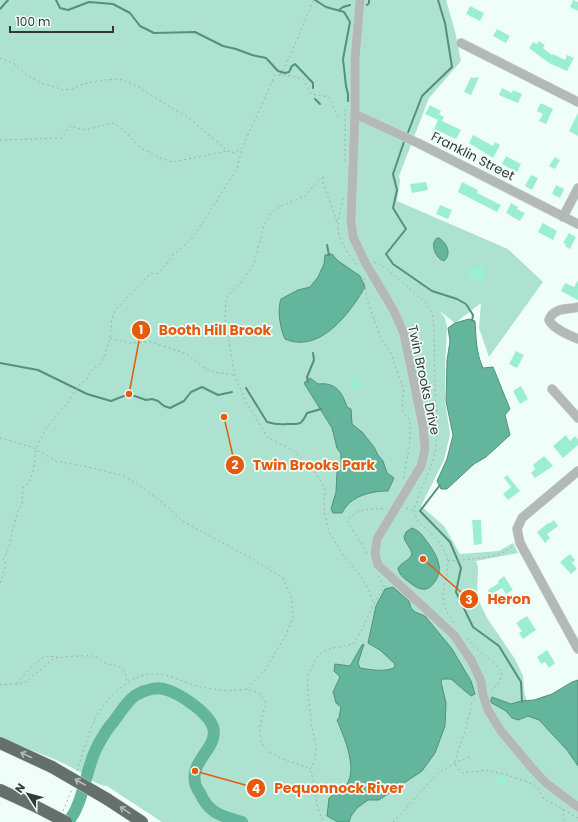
<svg xmlns="http://www.w3.org/2000/svg" width="578" height="822" font-family="Poppins,sans-serif">
<style>
.green{fill:#ace2cf}
.water{fill:#63b59b;stroke:#55907d}
.lines{fill:none;stroke-linecap:round;stroke-linejoin:round}
.stream{stroke:#55907d;stroke-width:2}
.river{stroke:#63b59b;stroke-width:12}
.building{fill:#9beed2}
.minor-casing{stroke:#cedbd6;stroke-width:10}
.highway-casing{stroke:#cedbd6;stroke-width:13}
.path{stroke:#a5b0ac;stroke-width:1;stroke-dasharray:2 3;stroke-linecap:butt}
.minor{stroke:#b3b9b7;stroke-width:9}
.highway{stroke:#63706b;stroke-width:12}
.highway-bridge-casing{stroke:#cedbd6;stroke-width:13;stroke-linecap:butt}
.highway-bridge{stroke:#63706b;stroke-width:12}
.oneway{stroke:#b1beb9}
.labels{text-anchor:middle;dominant-baseline:central;stroke-width:3.5;stroke-linejoin:round;paint-order:stroke}
.street-label{font-size:13px;fill:#343937;stroke:#f0fef9}
.leader{fill:none;stroke:#e8590c;stroke-width:1.5}
.callout-dot{fill:#e8590c;stroke:#f0fef9;stroke-width:1.5}
.mark-label{font-size:12px;text-anchor:middle;font-weight:bold;fill:#fff}
.callout-label{font-size:14px;text-anchor:middle;font-weight:bold;fill:#e8590c;stroke:#f0fef9;stroke-width:3.5;stroke-linejoin:round;paint-order:stroke}
</style>
<rect width="100%" height="100%" fill="#f0fef9"/>
<!-- green -->
<path class="green" d="M0,0H446L455,31L461,61L429,98L399,176L400,181L397,201L508,249L543,282L489,357L479,328L481,303L455,323L440,311L445,318L447,327L445,367V400L450,435L444,460L421,506L444,526L460,554L499,551L513,543L518,553L476,561L478,567L477,597L487,618L515,659L523,676L524,692L530,711L578,754V822H162L107,786C99,786 90,779 83,774C57,758 28,749 0,739Z"/>
<!-- water -->
<g class="water">
<path d="M437,238H439C447,243 452,254 444,261C437,259 432,249 434,242Z"/>
<path d="M332,254L337,260L360,276L365,287C350,313 320,354 285,339C280,328 277,310 281,299L298,290L310,287L318,277L324,264L325,255Z"/>
<path d="M469,319L475,321C476,337 476,353 483,368L493,367L510,409L505,415L510,435L486,457L474,464L447,489H441L437,481L447,459L453,435L446,401L447,360L450,341L448,328L455,323Z"/>
<path d="M310,378L318,384C336,382 342,392 347,407L351,409L352,424L362,432L374,447L378,455L383,461L387,473L394,478L388,491C371,491 350,496 342,513H333L331,509L336,492L337,472L341,464V454L337,448L332,428L304,383Z"/>
<path d="M412,528C420,531 423,536 428,543C433,550 437,556 439,565C440,570 439,575 436,580C428,593 420,591 409,582C403,578 399,574 398,568C402,562 409,561 412,554C411,547 405,544 404,537L406,532Z"/>
<path d="M393,587L409,601L411,608L415,612L425,616L452,649L471,681L475,694L471,696L451,679H442L441,682L446,703L445,726L435,753L422,771L379,800H368L357,808L351,816L349,822H338L327,816L329,798C333,795 340,792 344,788C360,772 344,737 337,720L339,718L341,707L336,703L333,692L340,677L334,671L335,664L350,666L362,645L364,644L358,663L360,668C372,670 383,672 394,668L395,664L380,650L368,643L376,606L385,589Z"/>
<polygon points="578,680 578,766 567,750 539,720 528,716 518,720 512,718 506,711 490,702 492,697 511,704 521,701 534,700 552,694 572,682"/>
</g>
<g class="lines">
<!-- stream -->
<g class="stream">
<polyline points="56,0 60,8 68,10 89,2 113,4 130,13 140,26 154,33 195,32 223,46 236,49 252,55 266,58 278,71 285,73 289,72 292,66 295,64 313,83 313,88"/>
<polyline points="315,0 326,7 344,12 350,22 343,59 346,86 348,94 348,101"/>
<polyline points="367,5 369,3 369,0"/>
<polyline points="0,9 8,0"/>
<polyline points="339,10 343,7 350,5"/>
<polyline points="315,99 320,104"/>
<polyline points="407,135 422,96 452,67 445,23 438,0"/>
<polyline points="405,139 393,174 397,190 393,208 406,229 386,254 393,264 432,291 457,299 466,304 473,315 472,321"/>
<polyline points="327,245 329,255 328,255"/>
<polyline points="0,363 38,370 87,394 111,401 129,394 146,400 152,399 158,401 164,406 170,408 184,401 191,392 202,387 218,395 232,392"/>
<polyline points="308,382 307,377 314,360 313,353"/>
<path d="M246,388L267,422C274,424 279,425 287,424C299,424 301,426 307,413L321,409"/>
<polyline points="440,485 420,511 450,542 461,568 456,592 473,627 499,646 521,682 522,702"/>
</g>
<!-- river -->
<path class="river" d="M68,822C71,818 74,814 76,809C85,790 87,768 96,749C101,739 107,729 114,721C120,713 130,697 138,694C145,690 156,687 164,689C179,693 208,712 213,727C219,747 190,761 195,782C195,786 198,790 200,793C209,814 222,816 242,822"/>
</g>
<!-- building -->
<g class="building">
<polygon points="573,0 578,2 578,11 570,7"/>
<polygon points="470,6 484,13 480,21 466,14"/>
<polygon points="497,29 510,36 506,43 493,36"/>
<polygon points="539,41 545,45 543,48 552,55 553,54 565,60 567,55 574,58 567,71 549,63 529,48 533,42 537,44"/>
<polygon points="471,77 474,78 479,77 471,95 464,92"/>
<polygon points="502,88 512,93 513,90 522,94 518,103 499,95"/>
<polygon points="540,104 543,104 553,109 546,124 539,121 543,114 537,111"/>
<polygon points="430,105 441,111 439,114 444,117 442,121 461,130 456,139 434,129 438,120 425,114"/>
<polygon points="578,113 578,136 569,131"/>
<polygon points="473,135 493,146 495,142 500,145 493,158 469,143"/>
<polygon points="506,156 521,164 517,172 502,164"/>
<polygon points="555,157 560,160 555,169 549,166"/>
<polygon points="531,175 538,178 532,190 525,186"/>
<polygon points="426,182 428,190 412,193 410,184"/>
<polygon points="462,182 478,190 477,193 501,205 497,212 458,192"/>
<polygon points="556,185 564,189 560,198 552,194"/>
<polygon points="511,203 518,207 517,209 525,213 520,221 509,215 509,214 506,213"/>
<polygon points="440,205 452,210 448,219 436,214"/>
<polygon points="543,223 557,231 553,240 538,232"/>
<polygon points="569,233 576,237 570,249 565,246 566,244 563,243"/>
<polygon points="482,265 485,282 479,283 478,278 470,279 468,269"/>
<polygon points="578,280 578,300 561,291 565,283 574,287"/>
<polygon points="516,351 524,355 517,368 509,364"/>
<polygon points="355,376 363,386 356,391 349,381"/>
<polygon points="521,386 528,399 520,404 513,391"/>
<polygon points="566,435 570,441 575,436 578,440 578,445 563,458 553,446"/>
<polygon points="544,456 553,466 535,478 531,473 535,469 533,465"/>
<polygon points="507,475 520,491 508,500 503,494 511,487 504,478"/>
<polygon points="472,520 481,520 482,544 474,545"/>
<polygon points="554,520 558,526 547,534 550,538 545,543 537,532 548,523 550,523"/>
<polygon points="570,554 575,560 572,563 577,569 571,574 560,562"/>
<polygon points="504,576 513,590 506,594 502,588 490,595 488,590 499,583 498,581"/>
<polygon points="527,616 536,630 523,639 519,633 522,631 516,623"/>
<polygon points="547,650 555,663 549,668 545,662 541,664 537,657"/>
<polygon points="502,774 503,776 508,777 505,785 496,782 497,777"/>
</g>
<g class="lines">
<!-- minor casing -->
<g class="minor-casing">
<g id="minor">
<polyline points="360,0 355,60 355,114 351,220 353,237 366,264 394,311 404,334 423,426 425,449 421,466 377,539 375,554 378,565 454,635 471,660 481,681 483,695 488,710 501,731 531,767 546,783 578,807"/>
<polyline points="461,43 578,102"/>
<polyline points="355,114 420,144 578,224"/>
<polyline points="563,217 578,188"/>
<path d="M578,307C567,310 554,307 549,320C553,329 569,335 578,339"/>
<polyline points="552,389 578,418"/>
<polyline points="578,471 522,518 517,529 520,543 578,649"/>
</g>
</g>
<!-- highway casing -->
<g class="highway-casing">
<g id="highway">
<polyline points="0,743 52,767"/>
<polyline points="0,790 35,806"/>
<polyline points="107,799 142,822"/>
</g>
</g>
<!-- path -->
<g class="path">
<polyline points="0,58 15,64 27,75 41,83 64,90 72,89 83,84 105,80 119,79 137,86 152,96 189,118 228,151 235,153 242,148 275,75 287,75 303,79 311,94 329,97 338,116"/>
<path d="M280,75C294,51 302,25 314,0"/>
<polyline points="0,140 62,138 70,126 86,130 112,123 120,127 141,148 160,158 173,162 228,151"/>
<polyline points="345,161 345,110 346,109"/>
<polyline points="323,177 318,181 305,196 279,207 270,214 264,225 254,264 244,279 226,298 225,318 235,376 246,402 268,438 291,449 303,459 316,474 325,488 324,502 325,516 329,532 343,555 357,571 368,588 374,604"/>
<polyline points="323,177 323,183 337,222"/>
<path d="M343,198C342,206 338,215 338,223C337,240 348,254 358,266"/>
<polyline points="374,262 378,263 387,269 426,303 432,313 434,325 435,390 437,417 437,438 435,453 430,469 418,497 414,511 418,522 430,532 441,545 447,556 448,568 443,594 444,604 448,614 456,625"/>
<polyline points="364,278 367,300 381,339 390,351 404,390 402,401 403,412 410,420 410,443 403,479"/>
<polyline points="110,338 129,343 151,342 187,354 202,367 214,372 234,375"/>
<polyline points="0,438 32,447 56,461 93,468 123,476 138,484 164,504 184,522 251,558 283,578 291,596 293,617 286,635 265,670 247,689"/>
<polyline points="406,508 414,511"/>
<path d="M367,553C363,544 348,526 348,519C362,505 370,511 387,508"/>
<path d="M448,561C465,560 500,558 512,547"/>
<polyline points="378,576 384,588"/>
<polyline points="0,583 6,564 3,560 8,550 17,513 22,504 23,488 30,481 34,468 36,449 47,426 68,403 73,394 80,384 86,380 91,371 101,363 105,354 112,331 111,322 115,310 151,273 157,274 166,265 173,255 185,245 196,233 237,169 242,148"/>
<path d="M467,638C477,651 491,659 502,671C501,680 499,685 491,690"/>
<path d="M17,683C24,675 37,658 48,656C50,656 55,657 58,657"/>
<path d="M0,685C6,684 23,685 27,681C30,680 29,679 31,677C34,674 38,672 41,670C45,667 49,662 53,659C56,657 87,655 92,656C98,656 102,663 108,664C123,666 125,669 127,683"/>
<polyline points="475,699 472,702 466,728 454,763 459,770 463,773 486,770 504,774 528,782 537,787 543,798 578,818"/>
<path d="M310,769C320,757 315,742 312,728C311,718 306,686 308,678C310,669 315,658 323,652C329,648 345,646 353,644C366,626 372,601 387,584"/>
<path d="M77,771C90,734 92,707 127,683C135,678 143,674 153,674C168,673 182,682 197,686C205,688 213,689 221,690C240,693 256,682 266,703C264,711 261,719 260,727C256,755 286,760 307,767C320,781 311,806 325,822"/>
<polyline points="563,809 564,822"/>
<polyline points="63,811 72,789"/>
<polyline points="393,822 439,772 459,761 471,756"/>
</g>
<!-- minor -->
<use href="#minor" class="minor"/>
<!-- highway -->
<use href="#highway" class="highway"/>
<!-- highway-bridge casing -->
<g class="highway-bridge-casing">
<g id="highway-bridge">
<polyline points="52,767 107,799"/>
<polyline points="35,806 66,822"/>
</g>
</g>
<!-- highway-bridge -->
<use href="#highway-bridge" class="highway-bridge"/>
</g>
<!-- one-way arrows -->
<defs><path id="oneway-shaft" d="M-6 0H5M1.5-3L5.5 0L1.5 3" fill="none" stroke-width="1.6" stroke-linecap="round" stroke-linejoin="round"/></defs>
<g class="oneway">
<use href="#oneway-shaft" transform="translate(26 755) rotate(-155)"/>
<use href="#oneway-shaft" transform="translate(80 782) rotate(-150)"/>
<use href="#oneway-shaft" transform="translate(125 810) rotate(-146)"/>
</g>
<g class="labels">
<!-- street labels -->
<g class="street-label">
<text transform="translate(473 156) rotate(27)">Franklin Street</text>
<text transform="translate(424 380) rotate(78)">Twin Brooks Drive</text>
</g>
</g>
<!-- callouts -->
<path class="leader" d="M129 394L141 330M224 417L235 465M423 559L469 599M195 771L256 788"/>
<g class="callout-dot">
<circle cx="129" cy="394" r="4"/>
<circle cx="224" cy="417" r="4"/>
<circle cx="423" cy="559" r="4"/>
<circle cx="195" cy="771" r="4"/>
<circle cx="141" cy="330" r="10"/>
<circle cx="235" cy="465" r="10"/>
<circle cx="469" cy="599" r="10"/>
<circle cx="256" cy="788" r="10"/>
</g>
<g class="mark-label">
<text x="141" y="334">1</text>
<text x="235" y="469">2</text>
<text x="469" y="604">3</text>
<text x="256" y="793">4</text>
</g>
<g class="callout-label">
<text x="215" y="335">Booth Hill Brook</text>
<text x="314" y="470">Twin Brooks Park</text>
<text x="509" y="604">Heron</text>
<text x="339" y="793">Pequonnock River</text>
</g>
<!-- north arrow -->
<g transform="translate(28 794) rotate(306)" stroke="#f0fef9" stroke-width="3" paint-order="stroke">
<path d="M0-3L7 15L0 10L-7 15Z" fill="#343937"/>
<text y="-6" font-size="11" font-weight="bold" text-anchor="middle" fill="#343937">N</text>
</g>
<!-- scale -->
<path d="M10 26v6h103v-6" fill="none" stroke="#343937" stroke-width="2"/>
<text x="16" y="26" font-size="12" fill="#343937" stroke="#f0fef9" stroke-width="3" paint-order="stroke">100 m</text>
</svg>
